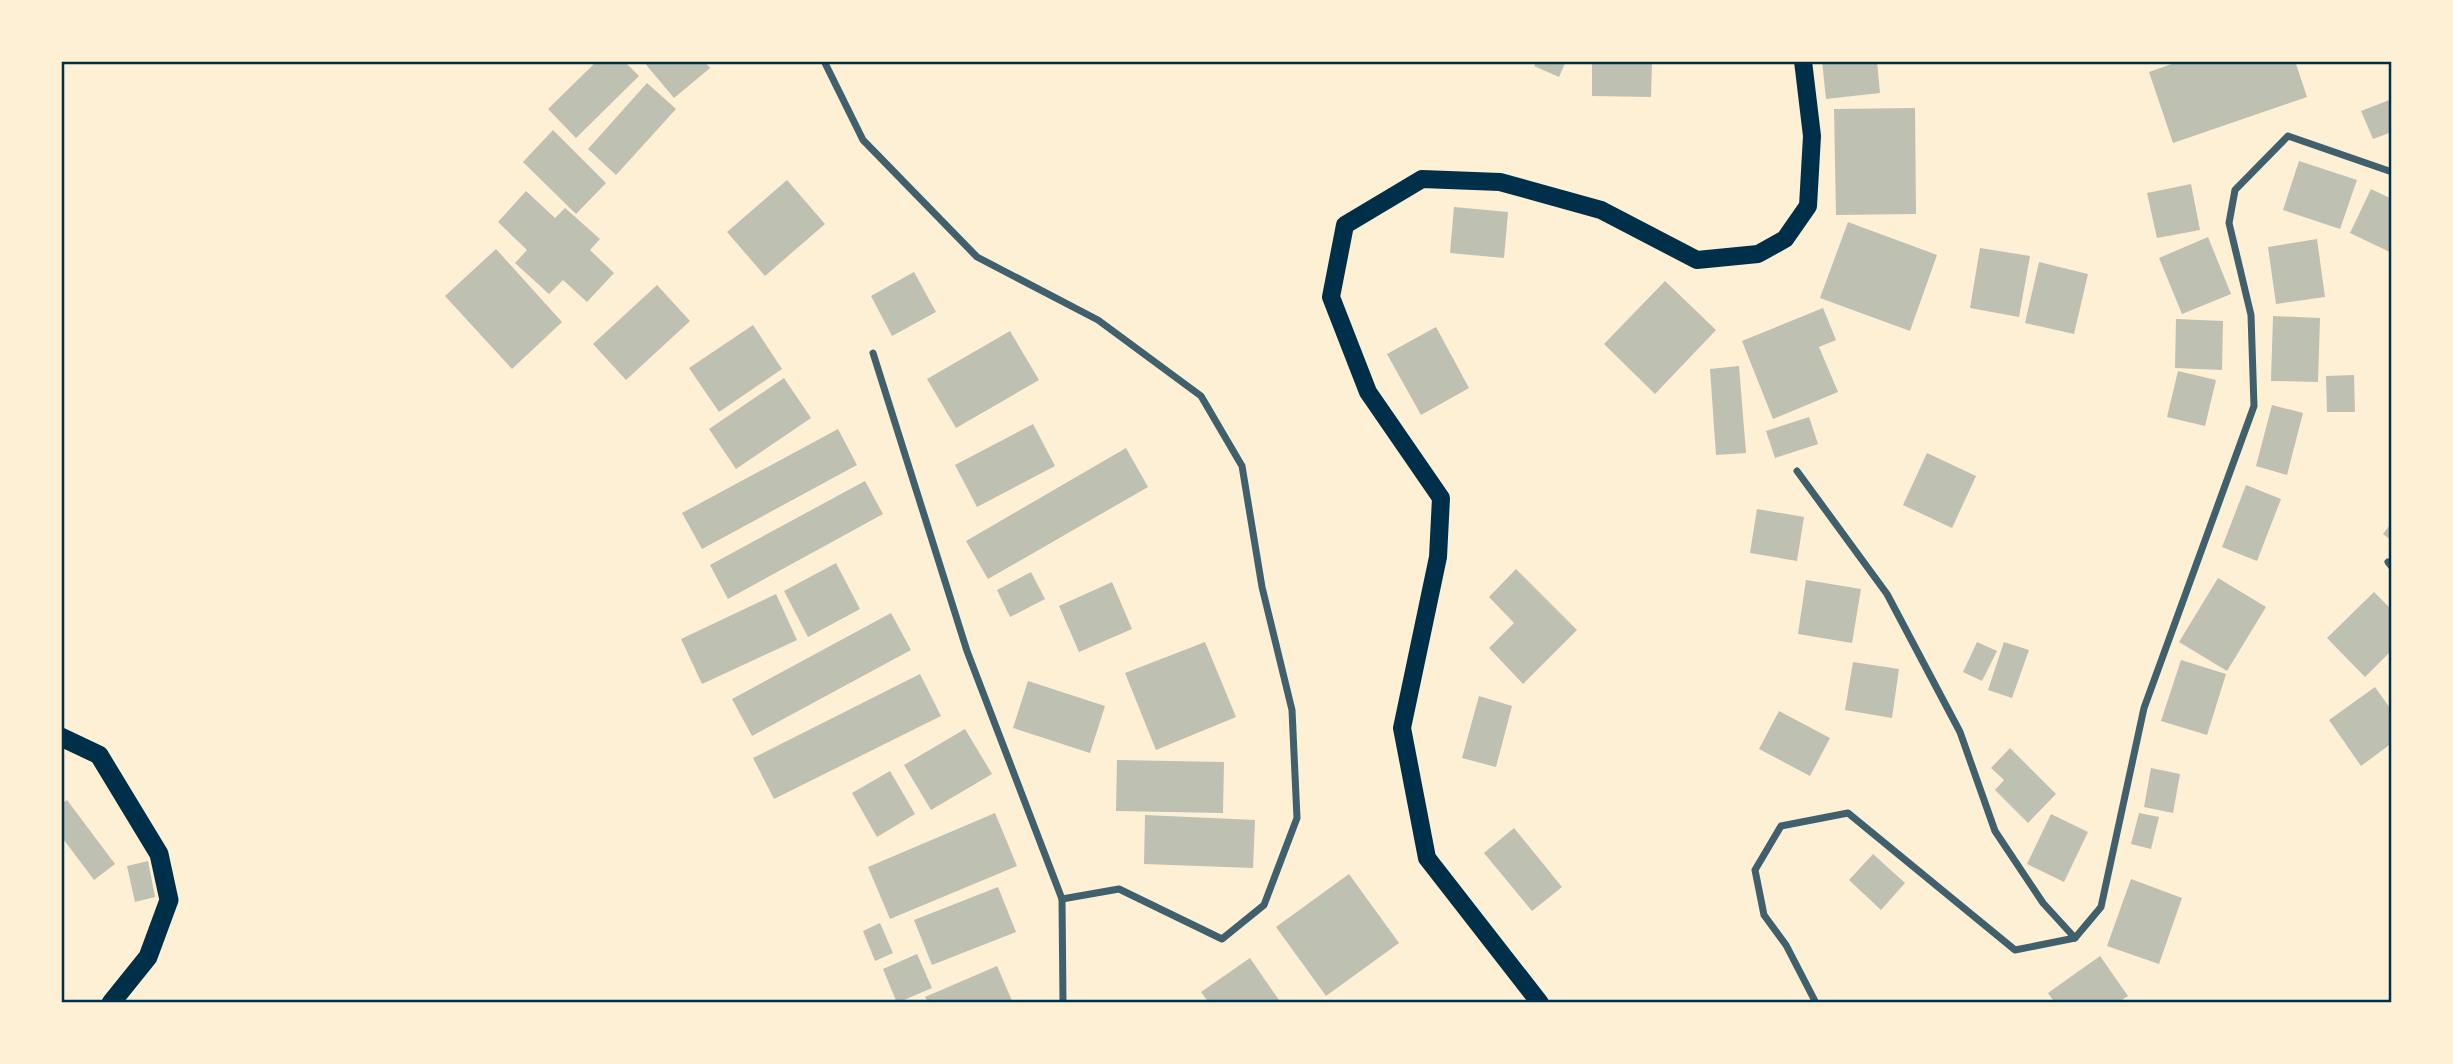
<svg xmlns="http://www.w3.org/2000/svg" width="2453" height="1064" font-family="'PT Sans',sans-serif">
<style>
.building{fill:#bec0b2}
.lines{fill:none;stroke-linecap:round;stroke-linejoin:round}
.minor{stroke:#3f606c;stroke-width:7}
.primary{stroke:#003049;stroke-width:18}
.trunk{stroke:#003049;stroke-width:19}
.neatline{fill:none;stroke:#003049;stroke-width:2.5}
</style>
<rect width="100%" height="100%" fill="#fdf0d5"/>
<!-- building -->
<g class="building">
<polygon points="597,61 624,61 639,76 576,138 548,109"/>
<polygon points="643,61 704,61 710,68 674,98"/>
<polygon points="1537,61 1566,61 1559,77 1534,66"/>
<polygon points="1592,61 1652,61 1651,97 1592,96"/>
<polygon points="1822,61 1877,61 1880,93 1826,99"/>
<polygon points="2180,61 2295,61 2307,97 2173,143 2149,72"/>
<polygon points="647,83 676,109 616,175 588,149"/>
<polygon points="2392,99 2392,132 2373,139 2361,111"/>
<polygon points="1915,108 1916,214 1836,215 1834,109"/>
<polygon points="553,130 606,183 576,214 523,162"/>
<polygon points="2299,161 2357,180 2340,229 2283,210"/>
<polygon points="787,180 825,224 765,276 727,232"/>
<polygon points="2191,184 2200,230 2157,238 2147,193"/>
<polygon points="2371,189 2392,199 2392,253 2350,233"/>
<polygon points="526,191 555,218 565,208 600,239 590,250 614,273 587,302 563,280 549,294 515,263 527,250 498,222"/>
<polygon points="1454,207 1508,212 1504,258 1450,253"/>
<polygon points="1848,222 1937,255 1910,331 1820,298"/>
<polygon points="2208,237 2231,294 2182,314 2159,258"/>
<polygon points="2317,239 2325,297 2276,304 2268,247"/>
<polygon points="1980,248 2030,256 2019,317 1970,308"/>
<polygon points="496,249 562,322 512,369 445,296"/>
<polygon points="2039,262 2088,274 2074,334 2025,323"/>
<polygon points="914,272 936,312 892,336 871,296"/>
<polygon points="1665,281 1716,330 1655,394 1604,344"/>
<polygon points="657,285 690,321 626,380 593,344"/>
<polygon points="1823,308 1836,340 1819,347 1838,392 1773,419 1742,341"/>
<polygon points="2273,316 2320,318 2318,382 2271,381"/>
<polygon points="2176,319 2223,321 2222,370 2175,368"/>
<polygon points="753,325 782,369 719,412 689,368"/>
<polygon points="1436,327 1469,388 1421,415 1387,354"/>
<polygon points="1010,331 1039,380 956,428 927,379"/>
<polygon points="1739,366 1746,453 1716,455 1710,369"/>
<polygon points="2178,371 2216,380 2205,426 2167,417"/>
<polygon points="2354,375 2355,412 2327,412 2326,376"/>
<polygon points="784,378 811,418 736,469 709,429"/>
<polygon points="2272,405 2303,413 2287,475 2256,466"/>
<polygon points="1809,417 1818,444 1775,458 1766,431"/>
<polygon points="1033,424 1055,466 977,507 955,465"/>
<polygon points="838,429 857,465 702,549 682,513"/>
<polygon points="1126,448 1148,487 988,579 966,541"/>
<polygon points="1927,453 1976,476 1952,528 1903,505"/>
<polygon points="865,481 883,514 728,599 710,565"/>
<polygon points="2246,485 2281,499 2257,561 2222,547"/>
<polygon points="1757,509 1804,517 1797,561 1750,553"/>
<polygon points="2392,522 2392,541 2383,534"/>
<polygon points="836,563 860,609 808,637 784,591"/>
<polygon points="1516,569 1577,630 1523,684 1489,648 1514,623 1489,597"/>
<polygon points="1031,572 1045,599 1010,617 997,590"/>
<polygon points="2218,578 2266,607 2227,671 2179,642"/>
<polygon points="1806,580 1861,589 1852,643 1798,634"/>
<polygon points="1112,582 1132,629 1079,652 1059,606"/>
<polygon points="2374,592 2392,610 2392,650 2365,677 2327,638"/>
<polygon points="776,594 797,640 702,684 681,639"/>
<polygon points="891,613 911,650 752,736 732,699"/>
<polygon points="1205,642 1236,717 1156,750 1125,673"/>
<polygon points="1977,642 1997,651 1982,681 1963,672"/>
<polygon points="2004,642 2029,650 2012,698 1988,690"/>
<polygon points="2181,660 2226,674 2207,735 2161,721"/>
<polygon points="1853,662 1899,669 1892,718 1845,710"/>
<polygon points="920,674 941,716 774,799 753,758"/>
<polygon points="1028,681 1105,706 1090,753 1013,728"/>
<polygon points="2375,687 2392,711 2392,743 2361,766 2329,720"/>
<polygon points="1479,696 1512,706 1496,767 1462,758"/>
<polygon points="1779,711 1830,738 1810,776 1759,749"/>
<polygon points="965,729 992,774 931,810 904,765"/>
<polygon points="2010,748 2056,794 2028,823 1995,790 2004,780 1991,768"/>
<polygon points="1117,760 1224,762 1223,813 1116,811"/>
<polygon points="2151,768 2180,774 2173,813 2144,807"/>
<polygon points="890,771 915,814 877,837 852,793"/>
<polygon points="67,800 115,864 94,880 61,836 61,804"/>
<polygon points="995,813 1017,866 890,919 868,867"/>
<polygon points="2139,813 2159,817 2151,849 2131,844"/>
<polygon points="2051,814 2088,832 2064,882 2027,864"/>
<polygon points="1145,815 1255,820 1253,868 1144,864"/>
<polygon points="1514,828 1562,887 1532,911 1484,853"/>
<polygon points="1873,854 1905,883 1881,910 1849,880"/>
<polygon points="148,861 155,897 135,902 127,866"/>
<polygon points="1349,874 1399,943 1326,996 1276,927"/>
<polygon points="2131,879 2182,898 2159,964 2107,946"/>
<polygon points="998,887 1016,932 932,965 914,920"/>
<polygon points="880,923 893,953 875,961 863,931"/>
<polygon points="917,954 932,988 897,1003 883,969"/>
<polygon points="2100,956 2128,996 2117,1003 2055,1003 2048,993"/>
<polygon points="1250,958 1281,1003 1209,1003 1201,992"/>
<polygon points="997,966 1013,1003 928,1003 925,997"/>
</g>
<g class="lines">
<!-- minor -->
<g class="minor">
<polyline points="824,61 863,140 977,257 1098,320 1201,396 1242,466 1262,587 1292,710 1297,818 1264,905 1222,939 1119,889 1062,899 1063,1003"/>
<polyline points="873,353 967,651 1062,899"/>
<polyline points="1797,471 1887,594 1960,732 1995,831 2043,903 2075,938"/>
<polyline points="2388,562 2392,567"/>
<polyline points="1816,1003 1786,945 1764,915 1755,870 1781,826 1848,813 2015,950 2075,938 2101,907 2144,708 2254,406 2251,315 2229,223 2235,190 2288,136 2392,172"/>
</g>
<!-- primary -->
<polyline class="primary" points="1540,1003 1427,858 1402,728 1438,557 1441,498 1368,392 1331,297 1345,225 1422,179 1500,182 1601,210 1697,260 1758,254 1785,239 1808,206 1812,136 1803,61"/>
<!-- trunk -->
<polyline class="trunk" points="61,737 99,755 159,854 169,900 148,957 111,1003"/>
</g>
<!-- border -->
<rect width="2453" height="1064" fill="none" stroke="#fdf0d5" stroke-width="126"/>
<rect x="63" y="63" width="2327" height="938" class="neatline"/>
</svg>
